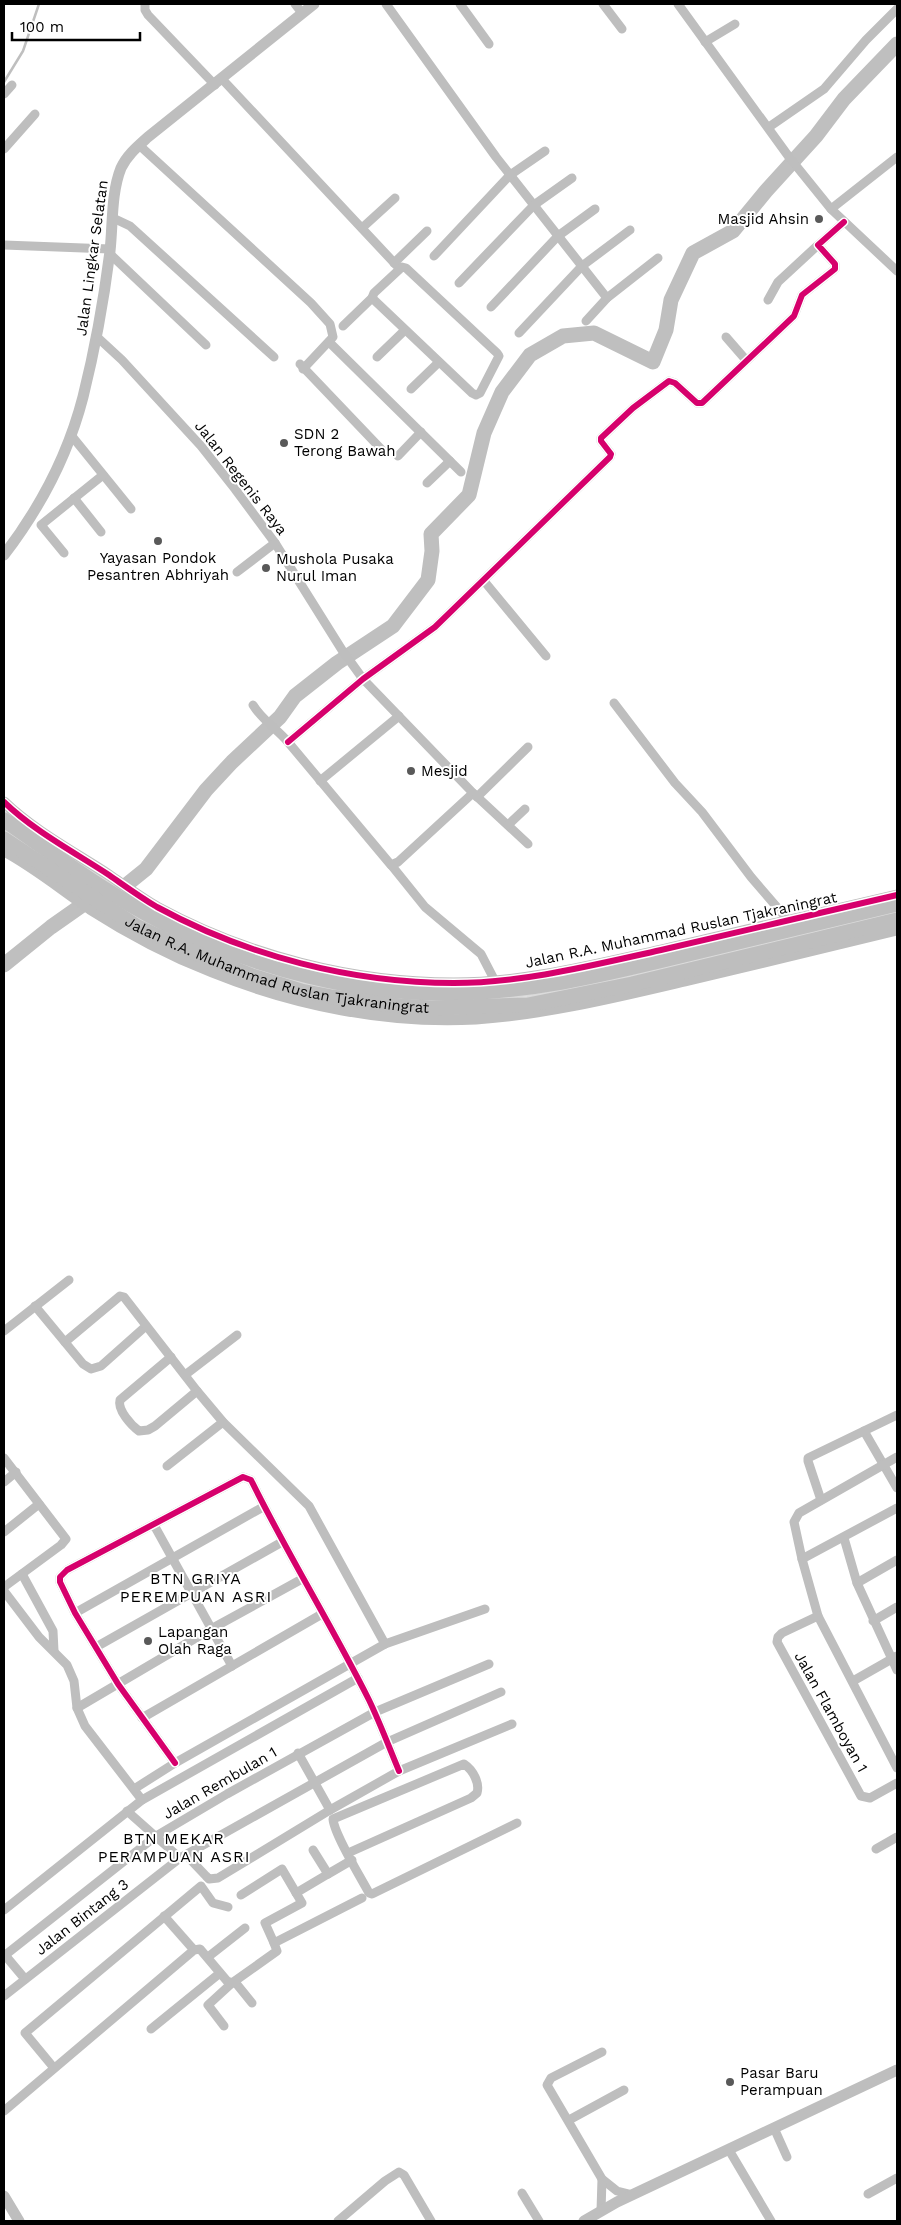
<svg xmlns="http://www.w3.org/2000/svg" width="901" height="2225" font-family="'Work Sans',sans-serif">
<style>
.lines{fill:none;stroke-linecap:round;stroke-linejoin:round}
.stream{stroke:#bfbfbf;stroke-width:2.5}
.river{stroke:#bfbfbf;stroke-width:15}
.trunk-casing{stroke:#dbdbdb;stroke-width:18}
.minor{stroke:#bebebe;stroke-width:9}
.tertiary{stroke:#bebebe;stroke-width:11}
.trunk{stroke:#bebebe;stroke-width:15}
.cycleway-casing{stroke:#fff;stroke-width:9}
.cycleway{stroke:#d6006c;stroke-width:6}
.poi-dot{fill:#595959;stroke:#fff;stroke-width:2}
.labels{text-anchor:middle;dominant-baseline:central;stroke-width:4;stroke-linejoin:round;paint-order:stroke}
.poi-label{font-size:15px;fill:#000;stroke:#fff;text-anchor:start}
.street-label{font-size:15px;fill:#000;stroke:#fff}
.neighbourhood-label{font-size:16px;letter-spacing:1px;fill:#000;stroke:#fff}
</style>
<rect width="100%" height="100%" fill="#fff"/>
<g class="lines">
<!-- stream -->
<polyline class="stream" points="4,82 23,51 39,4"/>
<!-- river -->
<polyline class="river" points="4,965 51,927 88,901 120,890 146,869 206,790 232,762 280,717 295,696 337,663 393,626 428,580 432,551 431,534 469,495 484,433 502,392 530,355 563,336 594,333 653,362 666,330 671,300 693,253 733,231 766,191 816,136 844,99 897,44"/>
<!-- trunk casing -->
<g class="trunk-casing">
<g id="trunk">
<path d="M4,820C62,860 120,904 185,933C264,969 354,993 442,993C523,994 602,975 680,956C753,939 825,921 897,904"/>
<path id="s1" d="M4,839L136,926L179,946L252,976L301,991L332,997L400,1006L430,1008L528,1005L632,984L897,920"/>
</g>
</g>
<!-- minor -->
<g class="minor">
<polyline points="145,4 145,10 148,15 215,85"/>
<polyline points="295,4 302,13"/>
<polyline points="386,4 496,157 607,298"/>
<polyline points="460,4 489,44"/>
<polyline points="603,4 622,29"/>
<polyline points="678,4 789,157 831,209 897,271"/>
<polyline points="705,42 735,24"/>
<polyline points="222,79 399,268"/>
<polyline points="4,94 12,85"/>
<polyline points="769,127 824,89 866,40 897,9"/>
<polyline points="139,145 311,303 330,324 333,337 303,369"/>
<polyline points="4,149 35,114"/>
<polyline points="831,209 897,157"/>
<polyline points="113,218 130,226 274,357"/>
<polyline points="362,228 395,198"/>
<polyline points="4,245 110,249"/>
<polyline points="110,254 206,345"/>
<polyline points="434,256 510,175 545,151"/>
<polyline points="394,263 427,231"/>
<polygon points="402,267 406,268 497,353 499,356 480,393 476,395 472,393 372,298 374,293"/>
<polyline points="459,283 534,205 572,178"/>
<polyline points="768,300 778,282 818,245"/>
<polyline points="491,307 558,236 595,209"/>
<polyline points="586,321 607,298 658,258"/>
<polyline points="343,326 372,298"/>
<polyline points="519,333 582,266 630,230"/>
<polyline points="96,336 122,360 201,446 235,489 275,543 342,650 363,679 473,793 528,844"/>
<polyline points="726,337 746,360"/>
<polyline points="329,342 461,472"/>
<polyline points="377,357 405,330"/>
<polyline points="300,364 383,451"/>
<polyline points="411,389 439,362"/>
<polyline points="71,435 131,509"/>
<polyline points="398,456 421,432"/>
<polyline points="427,483 450,461"/>
<polyline points="74,498 101,532"/>
<polyline points="64,553 41,525 103,475"/>
<polyline points="237,572 275,543"/>
<polyline points="484,581 546,656"/>
<polyline points="614,703 675,783 702,812 751,877 788,920"/>
<path d="M253,705C262,720 277,729 288,742L391,865L398,862L473,793"/>
<polyline points="288,742 363,679 435,627 610,457 611,454 601,441 601,438 633,408 669,381 675,383 697,403 702,403 794,316 802,295 835,269 835,264 818,245 844,222"/>
<polyline points="320,781 399,716"/>
<polyline points="477,797 528,747"/>
<polyline points="508,825 525,809"/>
<polyline points="392,866 425,907 481,954 495,981"/>
<polyline points="35,1306 83,1364 91,1369 101,1366 146,1326"/>
<polyline points="4,1331 69,1280"/>
<polyline points="65,1342 120,1296 124,1297 197,1391 223,1422 309,1506 385,1644"/>
<path d="M171,1357L120,1400C117,1410 132,1426 139,1431L148,1430L155,1426L197,1391"/>
<polyline points="185,1375 237,1335"/>
<polyline points="864,1431 897,1488"/>
<polyline points="897,1457 799,1513 794,1522 802,1559 818,1616 897,1768"/>
<polyline points="4,1458 66,1539 61,1545 4,1587"/>
<polyline points="167,1466 223,1422"/>
<polyline points="4,1482 16,1472"/>
<polyline points="821,1500 808,1461 808,1458 897,1415"/>
<polyline points="154,1525 232,1666"/>
<polyline points="4,1532 39,1504"/>
<polyline points="844,1538 857,1583 897,1670"/>
<polyline points="802,1559 897,1508"/>
<polyline points="22,1574 53,1631 54,1651"/>
<polyline points="857,1583 897,1560"/>
<polyline points="4,1591 39,1637 67,1665 74,1681 77,1708 85,1726 142,1800"/>
<polyline points="75,1613 263,1507"/>
<polyline points="818,1616 782,1633 778,1637 777,1642 861,1796 870,1798 897,1783"/>
<polyline points="873,1621 897,1607"/>
<polyline points="96,1647 282,1542"/>
<polyline points="853,1681 897,1656"/>
<polyline points="77,1708 211,1629 302,1579"/>
<polyline points="142,1718 322,1614"/>
<path d="M175,1763L118,1684L75,1613L60,1582V1577L67,1570L243,1477L251,1480C288,1555 332,1626 369,1700C380,1723 389,1747 399,1771"/>
<polyline points="134,1789 175,1763 385,1644 485,1609"/>
<polyline points="330,1810 399,1771 512,1724"/>
<polyline points="127,1811 180,1858"/>
<polyline points="876,1849 897,1837"/>
<path d="M348,1853L471,1798L477,1793C480,1783 473,1770 464,1764L333,1819C334,1834 361,1878 369,1893L372,1894L517,1823"/>
<polyline points="187,1856 206,1876 209,1879 218,1878 330,1810 298,1753"/>
<polyline points="328,1874 352,1860"/>
<polyline points="296,1893 328,1874 313,1850"/>
<polyline points="241,1895 282,1869 302,1903 265,1923 274,1943"/>
<polyline points="4,1910 142,1800 358,1678"/>
<polyline points="164,1916 194,1950"/>
<polyline points="4,1954 25,1979"/>
<polyline points="4,1956 156,1836 227,1794 375,1712 489,1664"/>
<polyline points="208,1957 245,1928"/>
<polyline points="235,1982 252,2003"/>
<polyline points="4,1996 180,1858 387,1742 501,1692"/>
<polyline points="224,2026 208,2005 232,1983"/>
<polyline points="151,2029 220,1973"/>
<polyline points="602,2052 551,2078 547,2085 602,2179 617,2191 633,2195"/>
<polyline points="54,2068 25,2033 201,1886 213,1903 228,1907"/>
<polyline points="4,2111 194,1950 200,1949 227,1981 232,1983 277,1951 274,1943 362,1898"/>
<polyline points="569,2120 624,2090"/>
<polyline points="774,2128 787,2157"/>
<polyline points="729,2150 771,2221"/>
<polyline points="522,2193 539,2221"/>
<polyline points="868,2194 897,2178"/>
<polyline points="601,2211 602,2179"/>
<polyline points="338,2221 385,2181 399,2172 404,2175 431,2221"/>
</g>
<!-- tertiary -->
<g class="tertiary">
<path d="M4,555C40,508 68,455 83,397C95,349 104,299 110,251C113,224 111,193 121,168C127,155 138,146 148,137L314,4"/>
<path d="M4,802C34,831 74,852 109,875C125,886 140,897 157,907C247,956 352,983 454,983C523,983 593,965 661,950C740,932 818,913 897,895"/>
<path d="M4,851C34,867 62,890 90,909C129,934 169,955 212,972C294,1005 387,1024 476,1019C547,1014 617,997 685,981C756,964 827,947 897,930"/>
<polyline points="4,2196 19,2221"/>
<polyline points="584,2221 617,2202 897,2070"/>
</g>
<!-- trunk -->
<use href="#trunk" class="trunk"/>
<!-- cycleway casing -->
<g class="cycleway-casing">
<g id="cycleway">
<polyline points="288,742 363,679 435,627 610,457 611,454 601,441 601,438 633,408 669,381 675,383 697,403 702,403 794,316 802,295 835,269 835,264 818,245 844,222"/>
<path d="M4,802C34,831 74,852 109,875C125,886 140,897 157,907C247,956 352,983 454,983C523,983 593,965 661,950C740,932 818,913 897,895"/>
<path d="M175,1763L118,1684L75,1613L60,1582V1577L67,1570L243,1477L251,1480C288,1555 332,1626 369,1700C380,1723 389,1747 399,1771"/>
</g>
</g>
<!-- cycleway -->
<use href="#cycleway" class="cycleway"/>
</g>
<!-- markers -->
<g class="poi-dot">
<circle cx="819" cy="219" r="5"/>
<circle cx="284" cy="443" r="5"/>
<circle cx="158" cy="541" r="5"/>
<circle cx="266" cy="568" r="5"/>
<circle cx="411" cy="771" r="5"/>
<circle cx="148" cy="1641" r="5"/>
<circle cx="730" cy="2082" r="5"/>
</g>
<g class="labels">
<!-- poi labels -->
<g class="poi-label">
<text x="809" y="219" text-anchor="end">Masjid Ahsin</text>
<text x="294" y="434">SDN 2<tspan x="294" dy="17">Terong Bawah</tspan></text>
<text x="158" y="558" text-anchor="middle">Yayasan Pondok<tspan x="158" dy="17">Pesantren Abhriyah</tspan></text>
<text x="276" y="559">Mushola Pusaka<tspan x="276" dy="17">Nurul Iman</tspan></text>
<text x="421" y="771">Mesjid</text>
<text x="158" y="1632">Lapangan<tspan x="158" dy="17">Olah Raga</tspan></text>
<text x="740" y="2073">Pasar Baru<tspan x="740" dy="17">Perampuan</tspan></text>
</g>
<!-- street labels -->
<g class="street-label">
<text transform="translate(92 258) rotate(-82)">Jalan Lingkar Selatan</text>
<text transform="translate(241 478) rotate(52)">Jalan Regenis Raya</text>
<text transform="translate(681 930) rotate(-12)">Jalan R.A. Muhammad Ruslan Tjakraningrat</text>
<text stroke="none"><textPath href="#s1" startOffset="306">Jalan R.A. Muhammad Ruslan Tjakraningrat</textPath></text>
<text transform="translate(831 1712) rotate(61)">Jalan Flamboyan 1</text>
<text transform="translate(220 1783) rotate(-30)">Jalan Rembulan 1</text>
<text transform="translate(82 1917) rotate(-38)">Jalan Bintang 3</text>
</g>
<!-- neighbourhood labels -->
<g class="neighbourhood-label">
<text x="196" y="1578">BTN GRIYA<tspan x="196" dy="18">PEREMPUAN ASRI</tspan></text>
<text x="174" y="1838">BTN MEKAR<tspan x="174" dy="18">PERAMPUAN ASRI</tspan></text>
</g>
</g>
<!-- border -->
<rect width="901" height="2225" fill="none" stroke="#000000" stroke-width="10"/>
<!-- scale -->
<path d="M12 32v8h128v-8" fill="none" stroke="#000000" stroke-width="2.5"/>
<text x="20" y="32" font-size="15" fill="#000000" stroke="#ffffff" stroke-width="4" paint-order="stroke">100 m</text>
</svg>
